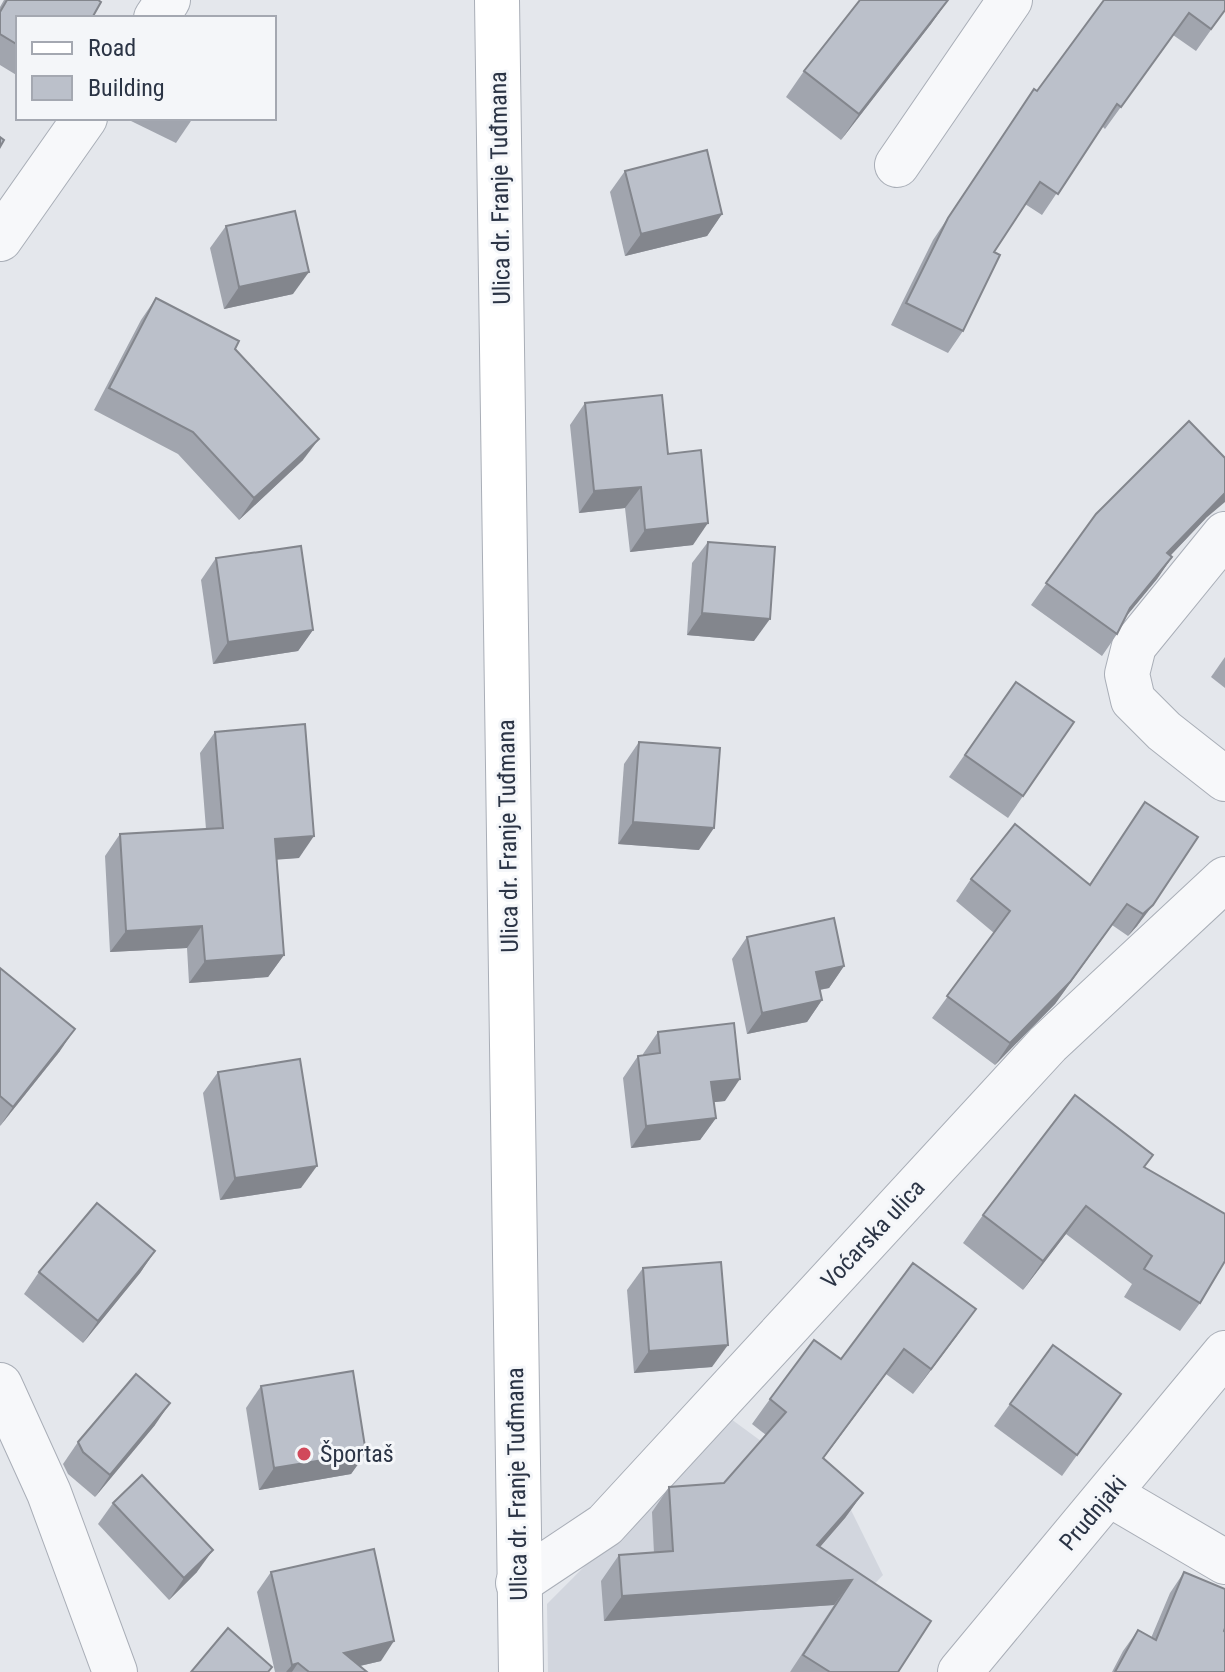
<svg xmlns="http://www.w3.org/2000/svg" width="1225" height="1672" font-family="'Roboto Condensed',sans-serif">
<style>
.built{fill:#d2d6de}
.lines{fill:none;stroke-linecap:round;stroke-linejoin:round}
.minor-casing{stroke:#a9aeb7;stroke-width:46}
.secondary-casing{stroke:#a9aeb7;stroke-width:46}
.minor{stroke:#f7f8fa;stroke-width:44}
.secondary{stroke:#fff;stroke-width:44}
.wall{fill:#a1a5ae}
.shaded-wall{fill:#83868d}
.building{fill:#bbc0ca;stroke:#83868d;stroke-width:2}
.poi-dot{fill:#d1495b;stroke:#f4f6f9;stroke-width:3}
.labels{text-anchor:middle;dominant-baseline:central;stroke-width:6;stroke-linejoin:round;paint-order:stroke}
.street-label{font-size:24px;fill:#2b3445;stroke:#f4f6f9}
.poi-label{font-size:24px;fill:#2b3445;stroke:#f4f6f9;text-anchor:start}
</style>
<rect width="100%" height="100%" fill="#e4e7ec"/>
<!-- built -->
<polygon class="built" points="731,1419 849,1506 883,1575 790,1672 548,1672 547,1604"/>
<g class="lines">
<!-- minor casing -->
<g class="minor-casing">
<g id="minor">
<polyline points="156,18 168,0"/>
<polyline points="897,165 1010,0"/>
<polyline points="0,239 85,118"/>
<polyline points="1225,534 1134,646 1127,674 1133,700 1164,731 1225,779"/>
<polyline points="0,1385 49,1493 115,1672"/>
<polyline points="1109,1494 1225,1562"/>
<polyline points="518,1583 605,1525 1048,1044 1225,879"/>
<polyline points="960,1672 1225,1353"/>
</g>
</g>
<!-- secondary casing -->
<g class="secondary-casing">
<polyline id="secondary" points="497,0 521,1672"/>
</g>
<!-- minor -->
<use href="#minor" class="minor"/>
<!-- secondary -->
<use href="#secondary" class="secondary"/>
</g>
<!-- wall -->
<g class="wall">
<polygon points="4,0 98,0 18,18 18,76 0,65 0,7"/>
<polygon points="948,0 931,24 841,140 786,97 804,71"/>
<polygon points="1104,0 1225,10 1196,51 1173,35 1105,129 1102,126 1042,215 1025,204 994,252 963,331 948,353 891,325 933,240 1019,111 1037,91"/>
<polygon points="133,118 193,118 176,143 131,121"/>
<polygon points="625,171 722,214 707,236 625,256 610,192"/>
<polygon points="226,226 293,294 224,309 210,248"/>
<polygon points="156,298 235,349 303,460 239,520 178,454 94,410 141,320"/>
<polygon points="585,403 668,454 693,545 630,552 625,508 579,513 570,425"/>
<polygon points="1096,514 1206,518 1170,556 1172,557 1157,579 1126,616 1117,634 1102,656 1031,605"/>
<polygon points="708,542 754,641 687,635 692,563"/>
<polygon points="216,558 313,630 298,651 213,664 201,580"/>
<polygon points="1225,657 1225,688 1211,677"/>
<polygon points="1016,682 1074,722 1008,818 949,777"/>
<polygon points="215,732 299,858 277,859 284,955 268,977 189,983 187,948 110,952 105,856 120,834 206,829 200,753"/>
<polygon points="639,742 699,850 618,844 624,764"/>
<polygon points="1145,802 1198,837 1137,926 1128,936 1112,925 1055,1004 995,1065 932,1018 994,933 956,901 971,879 1089,885"/>
<polygon points="747,937 844,966 829,988 820,990 822,1000 807,1022 747,1034 732,959"/>
<polygon points="0,968 60,1051 0,1126"/>
<polygon points="658,1032 725,1101 714,1102 716,1118 700,1140 631,1148 623,1078 638,1056 643,1055 643,1054"/>
<polygon points="218,1072 301,1188 220,1200 203,1093"/>
<polygon points="1145,1167 1200,1303 1180,1331 1124,1297 1132,1284 1066,1234 1023,1290 963,1243 983,1215"/>
<polygon points="155,1251 140,1273 83,1343 24,1294 39,1272"/>
<polygon points="643,1268 712,1367 634,1373 627,1290"/>
<polygon points="958,1334 913,1394 886,1374 823,1459 863,1493 845,1518 820,1547 898,1672 790,1672 834,1605 604,1621 601,1581 619,1555 654,1553 652,1512 669,1487 724,1483 766,1435 752,1424 770,1399 841,1359"/>
<polygon points="261,1386 366,1453 351,1474 259,1490 246,1408"/>
<polygon points="1121,1394 1062,1476 994,1426 1010,1404"/>
<polygon points="155,1425 95,1497 68,1474 63,1464 78,1442"/>
<polygon points="113,1503 197,1572 169,1600 98,1524"/>
<polygon points="271,1572 381,1661 360,1666 367,1672 275,1672 257,1592"/>
<polygon points="1184,1572 1224,1631 1225,1672 1112,1672 1123,1651 1138,1630 1151,1638 1170,1593"/>
</g>
<!-- shaded-wall -->
<g class="shaded-wall">
<polygon points="948,0 931,24 841,140 859,114"/>
<polygon points="722,214 707,236 625,256 641,234"/>
<polygon points="309,272 293,294 224,309 239,287"/>
<polygon points="319,439 303,460 239,520 254,498"/>
<polygon points="641,487 625,508 579,513 594,491"/>
<polygon points="1225,493 1225,502 1206,518 1152,575 1167,553"/>
<polygon points="708,523 693,545 630,552 645,530"/>
<polygon points="1172,557 1157,579 1115,630 1130,608"/>
<polygon points="702,613 770,619 754,641 687,635"/>
<polygon points="313,630 298,651 213,664 228,642"/>
<polygon points="633,822 714,828 699,850 618,844"/>
<polygon points="314,836 299,858 260,861 275,839"/>
<polygon points="1127,904 1055,1004 995,1065 1010,1043"/>
<polygon points="1153,905 1137,926 1128,936 1143,914"/>
<polygon points="202,926 187,948 110,952 126,931"/>
<polygon points="284,955 268,977 189,983 205,961"/>
<polygon points="844,966 829,988 801,993 816,972"/>
<polygon points="822,1000 807,1022 747,1034 762,1013"/>
<polygon points="75,1029 60,1051 0,1126 13,1107"/>
<polygon points="740,1079 725,1101 696,1104 711,1082"/>
<polygon points="716,1118 700,1140 631,1148 646,1126"/>
<polygon points="317,1166 301,1188 220,1200 235,1178"/>
<polygon points="1086,1206 1066,1234 1023,1290 1043,1261"/>
<polygon points="155,1251 140,1273 83,1343 98,1321"/>
<polygon points="976,1309 958,1334 913,1394 931,1369"/>
<polygon points="728,1345 712,1367 634,1373 649,1351"/>
<polygon points="904,1349 886,1374 805,1483 823,1458"/>
<polygon points="170,1403 155,1425 95,1497 110,1475"/>
<polygon points="366,1453 351,1474 259,1490 274,1468"/>
<polygon points="863,1493 845,1518 800,1570 817,1545"/>
<polygon points="213,1550 197,1572 169,1600 184,1578"/>
<polygon points="852,1580 834,1605 604,1621 622,1596"/>
<polygon points="394,1641 381,1661 333,1672 344,1653"/>
<polygon points="298,1663 292,1672 286,1672 292,1665"/>
</g>
<!-- building -->
<g class="building">
<polygon points="7,0 98,0 101,2 92,18 18,18 18,45 0,34 0,12"/>
<polygon points="860,0 948,0 859,114 804,71"/>
<polygon points="1104,0 1225,0 1225,10 1211,29 1189,13 1121,107 1117,104 1058,194 1040,182 994,252 1000,255 963,331 906,303 948,218 1034,89 1037,91"/>
<polygon points="0,137 4,140 0,147"/>
<polygon points="707,150 722,214 641,234 625,171"/>
<polygon points="295,211 309,272 239,287 226,226"/>
<polygon points="156,298 239,341 235,349 319,439 254,498 193,432 109,388"/>
<polygon points="662,395 668,454 701,450 708,523 645,530 641,487 594,491 585,403"/>
<polygon points="1189,421 1225,458 1225,493 1167,553 1172,557 1130,608 1117,634 1046,583 1096,514"/>
<polygon points="708,542 775,547 770,619 702,613"/>
<polygon points="301,546 313,630 228,642 216,558"/>
<polygon points="1016,682 1074,722 1023,796 965,755"/>
<polygon points="305,724 314,836 275,839 284,955 205,961 202,926 126,931 120,834 223,828 215,732"/>
<polygon points="639,742 720,748 714,828 633,822"/>
<polygon points="1145,802 1198,837 1153,905 1143,914 1127,904 1070,982 1010,1043 947,996 1010,911 971,879 1015,824 1090,885"/>
<polygon points="834,918 844,966 816,972 822,1000 762,1013 747,937"/>
<polygon points="0,968 75,1029 13,1107 0,1096"/>
<polygon points="734,1023 740,1079 711,1082 716,1118 646,1126 638,1056 660,1053 658,1032"/>
<polygon points="300,1059 317,1166 235,1178 218,1072"/>
<polygon points="1075,1095 1153,1155 1144,1167 1225,1214 1225,1261 1200,1303 1144,1269 1152,1256 1086,1206 1043,1261 983,1215"/>
<polygon points="97,1203 155,1251 98,1321 39,1272"/>
<polygon points="721,1262 728,1345 649,1351 643,1268"/>
<polygon points="913,1263 976,1309 931,1369 904,1349 823,1458 863,1493 817,1545 931,1621 898,1672 830,1672 803,1655 852,1580 622,1596 619,1555 673,1551 669,1487 724,1483 786,1412 770,1399 814,1340 841,1359"/>
<polygon points="1053,1345 1121,1394 1077,1455 1010,1404"/>
<polygon points="353,1371 366,1453 274,1468 261,1386"/>
<polygon points="136,1374 170,1403 110,1475 83,1452 78,1442"/>
<polygon points="142,1475 213,1550 184,1578 113,1503"/>
<polygon points="374,1549 394,1641 344,1653 367,1672 309,1672 298,1663 292,1665 271,1572"/>
<polygon points="1184,1572 1225,1589 1225,1628 1224,1631 1225,1632 1225,1672 1115,1672 1138,1630 1156,1640"/>
<polygon points="228,1628 272,1667 268,1672 191,1672"/>
</g>
<!-- markers -->
<circle class="poi-dot" cx="304" cy="1454" r="8"/>
<g class="labels">
<!-- street labels -->
<g class="street-label">
<text transform="translate(500 188) rotate(-91)">Ulica dr. Franje Tuđmana</text>
<text transform="translate(508 836) rotate(-91)">Ulica dr. Franje Tuđmana</text>
<text transform="translate(873 1234) rotate(-47)">Voćarska ulica</text>
<text transform="translate(517 1484) rotate(-91)">Ulica dr. Franje Tuđmana</text>
<text transform="translate(1093 1513) rotate(-50)">Prudnjaki</text>
</g>
<!-- poi labels -->
<g class="poi-label">
<text x="320" y="1454">Športaš</text>
</g>
</g>
<!-- legend -->
<rect x="16" y="16" width="260" height="104" fill="#f4f6f9" stroke="#a4a8b1" stroke-width="2"/>
<rect x="32" y="42" width="40" height="12" fill="#ffffff" stroke="#a4a8b1" stroke-width="2"/>
<text x="88" y="56" font-size="24" fill="#2b3445">Road</text>
<rect x="32" y="76" width="40" height="24" fill="#bbc0ca" stroke="#a4a8b1" stroke-width="2"/>
<text x="88" y="96" font-size="24" fill="#2b3445">Building</text>
</svg>
